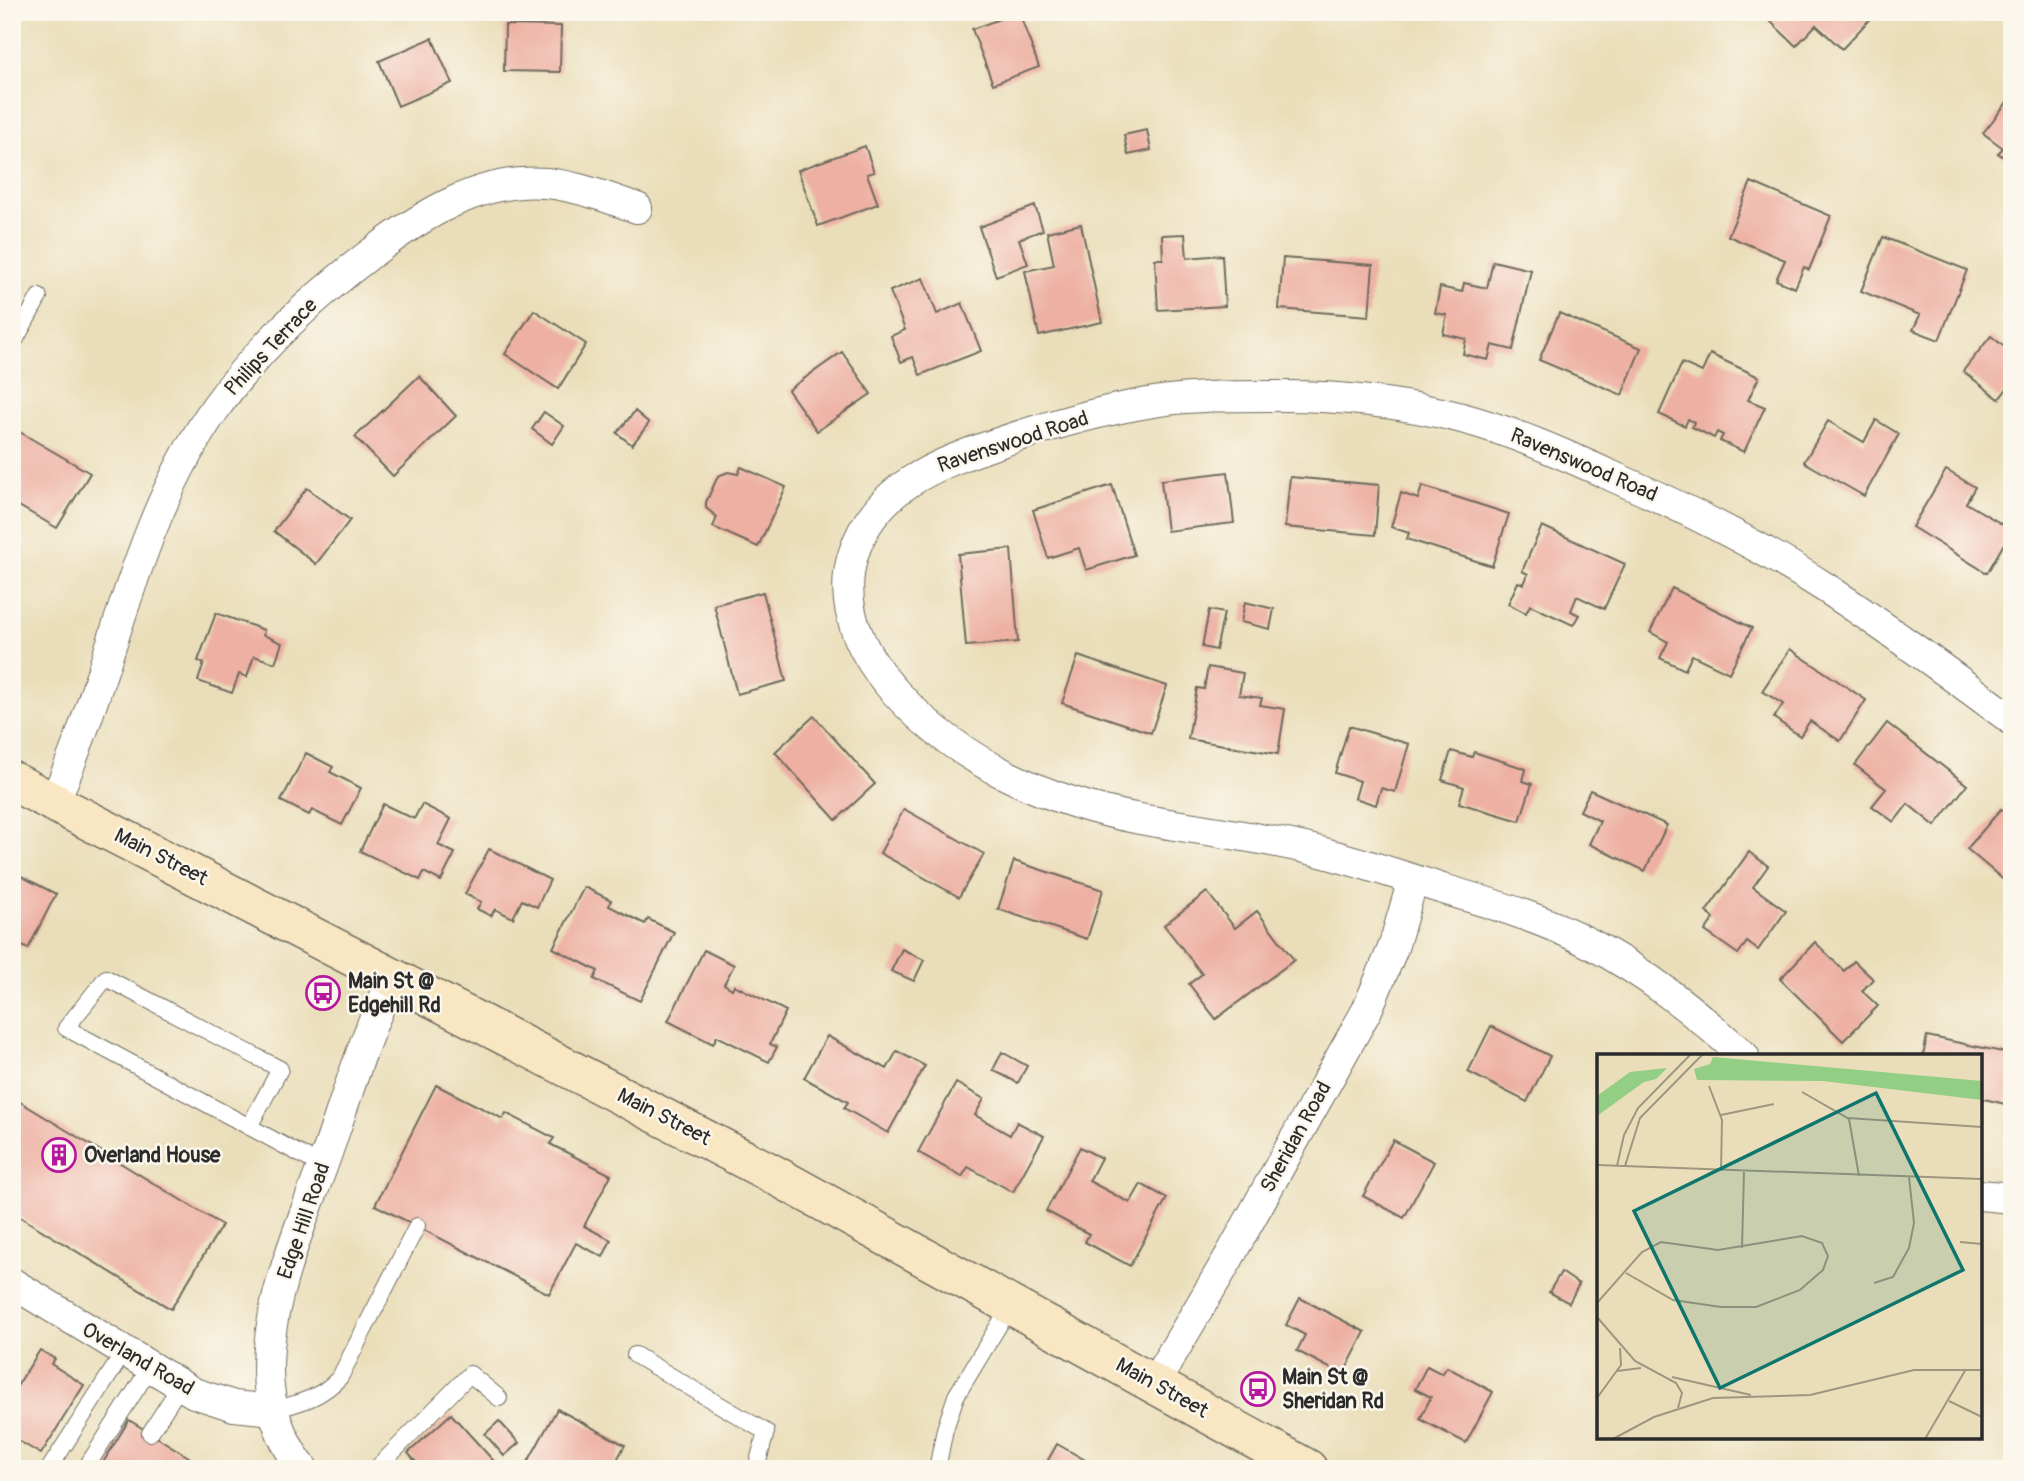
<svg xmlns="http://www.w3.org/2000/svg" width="2024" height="1481" font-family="Pangolin,sans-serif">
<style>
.building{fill:#edb0a3}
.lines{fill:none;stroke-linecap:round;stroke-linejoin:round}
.lane-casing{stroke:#6e6a5d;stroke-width:18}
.street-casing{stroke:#6e6a5d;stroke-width:32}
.secondary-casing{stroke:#6e6a5d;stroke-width:41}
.lane{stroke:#fff;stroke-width:16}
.street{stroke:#fff;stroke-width:30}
.secondary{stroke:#f9e7c3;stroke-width:38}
.labels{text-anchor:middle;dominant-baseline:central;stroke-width:5;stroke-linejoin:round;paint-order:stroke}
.street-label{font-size:21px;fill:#2b2b2b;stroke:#fbf7ec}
.poi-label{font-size:21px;font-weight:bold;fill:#2b2b2b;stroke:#fbf7ec;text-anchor:start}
.inset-road{fill:none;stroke:#9e9681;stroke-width:2}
.view{fill:#0f766e;fill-opacity:0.15;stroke:#0f766e;stroke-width:3.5}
.inset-edge{fill:none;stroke:#2b2b2b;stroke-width:3.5}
</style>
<rect width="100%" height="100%" fill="#fbf7ec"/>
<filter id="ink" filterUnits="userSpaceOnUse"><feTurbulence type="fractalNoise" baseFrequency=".0143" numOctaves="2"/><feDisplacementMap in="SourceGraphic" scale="14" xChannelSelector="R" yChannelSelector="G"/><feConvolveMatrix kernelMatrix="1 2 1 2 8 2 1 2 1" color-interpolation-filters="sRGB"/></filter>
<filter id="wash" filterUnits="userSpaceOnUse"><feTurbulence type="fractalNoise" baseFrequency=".00686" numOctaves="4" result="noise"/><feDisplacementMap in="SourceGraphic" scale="28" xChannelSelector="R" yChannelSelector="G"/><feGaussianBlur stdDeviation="1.57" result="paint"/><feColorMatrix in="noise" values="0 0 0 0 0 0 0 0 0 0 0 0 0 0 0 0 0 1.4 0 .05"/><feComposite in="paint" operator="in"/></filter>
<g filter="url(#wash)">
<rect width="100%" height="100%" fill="#eadeba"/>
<g id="blocks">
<!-- building -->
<g class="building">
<polygon points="1019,12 1039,67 993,84 972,29"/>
<polygon points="1778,12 1864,12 1870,19 1842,49 1816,25 1796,46 1770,21"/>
<polygon points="505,25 561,26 560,72 504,71"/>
<polygon points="432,38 452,83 398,106 379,61"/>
<polygon points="2012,96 2012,163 1998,153 2003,148 1983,133"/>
<polygon points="1147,130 1151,150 1128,155 1124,135"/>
<polygon points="865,146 874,172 867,174 878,204 818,226 798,170"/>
<polygon points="1751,182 1831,216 1809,270 1804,267 1795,288 1776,280 1785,260 1728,236"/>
<polygon points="1035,206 1043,230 1019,239 1028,264 996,276 979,227"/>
<polygon points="1081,224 1102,322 1039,336 1025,271 1054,265 1047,232"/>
<polygon points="1185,234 1187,258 1222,255 1225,306 1158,310 1155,259 1163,259 1162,235"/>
<polygon points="1883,237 1967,270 1939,340 1913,330 1920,315 1861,291"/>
<polygon points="1283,258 1373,265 1369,316 1279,309"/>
<polygon points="1493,261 1531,270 1513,350 1492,345 1488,360 1463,354 1466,339 1443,334 1447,315 1435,313 1440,287 1462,292 1464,283 1487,288"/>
<polygon points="923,278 937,314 962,303 981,351 920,375 913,357 901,362 891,336 905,330 890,291"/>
<polygon points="534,310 586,344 558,389 505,354"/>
<polygon points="1559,313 1641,348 1622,395 1539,360"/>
<polygon points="1991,336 2012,353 2012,382 1999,399 1963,371"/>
<polygon points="842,352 871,394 817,431 788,390"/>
<polygon points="1710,354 1759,377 1748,400 1765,407 1744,452 1720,441 1723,435 1717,432 1714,438 1692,427 1694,422 1688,419 1685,426 1659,414 1682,363 1702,372"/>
<polygon points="419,376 456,416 393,476 355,437"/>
<polygon points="635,411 649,423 632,445 617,433"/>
<polygon points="544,412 564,426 552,444 532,429"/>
<polygon points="1876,420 1899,434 1864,496 1804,462 1828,421 1864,442"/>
<polygon points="13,428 90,473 57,528 12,502"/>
<polygon points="741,467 786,487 758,547 713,527 717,517 706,508 706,502 718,476 728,472 738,474"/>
<polygon points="1946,470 1975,487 1966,503 2012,530 1987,573 1912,527"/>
<polygon points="1228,472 1234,523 1167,531 1161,480"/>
<polygon points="1290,477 1379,485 1375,535 1285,527"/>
<polygon points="1112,485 1134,555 1086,570 1079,548 1048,558 1033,510"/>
<polygon points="1422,486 1509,514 1492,566 1407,539 1409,533 1391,527 1401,493 1418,499"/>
<polygon points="307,488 350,520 316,564 274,531"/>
<polygon points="1542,526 1625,564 1604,609 1577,596 1571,611 1579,615 1573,625 1530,605 1526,613 1508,604 1518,582 1524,584 1528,574 1522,571"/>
<polygon points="1011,549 1018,642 966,646 958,554"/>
<polygon points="1672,588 1752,628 1729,673 1692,655 1685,670 1660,658 1668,642 1650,632"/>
<polygon points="763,592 786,681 737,694 714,605"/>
<polygon points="1245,602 1274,609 1270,629 1241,622"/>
<polygon points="1209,610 1224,613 1216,650 1202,647"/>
<polygon points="216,613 264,630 263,635 282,643 275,663 254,656 247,677 239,674 232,693 198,681 204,663 198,661"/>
<polygon points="1790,649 1866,700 1840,741 1810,721 1800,736 1774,718 1783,704 1762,691"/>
<polygon points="1078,656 1167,686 1151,733 1062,703"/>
<polygon points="1208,667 1243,673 1239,695 1262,698 1260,705 1285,709 1278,754 1188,739 1197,688 1204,689"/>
<polygon points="814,716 875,784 836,820 775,752"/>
<polygon points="1887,723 1967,785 1935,826 1908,804 1894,822 1872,806 1886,789 1855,765"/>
<polygon points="1349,726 1409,744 1395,792 1381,788 1376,805 1355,798 1360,781 1335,773"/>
<polygon points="1451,751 1472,757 1474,752 1526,769 1523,781 1532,784 1520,821 1459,803 1464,787 1442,780"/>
<polygon points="306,753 333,767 330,772 361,788 342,825 312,810 309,815 281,801"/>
<polygon points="1590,790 1667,825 1645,871 1589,844 1600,821 1580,811"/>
<polygon points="383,804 414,819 422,804 451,819 438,845 455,853 441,881 424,872 420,880 360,851"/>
<polygon points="904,809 984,854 959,897 880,853"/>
<polygon points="2001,809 2012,818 2012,887 1967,849"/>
<polygon points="489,849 550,880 537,907 522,900 513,918 495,909 491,916 477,909 481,902 465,894"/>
<polygon points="1749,852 1768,866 1753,887 1786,911 1758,950 1747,942 1738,954 1705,931 1714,918 1706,912"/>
<polygon points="1014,861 1103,890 1087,939 998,909"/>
<polygon points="15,873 56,894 28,949 12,941 12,878"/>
<polygon points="584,887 611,900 609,906 645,924 648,919 674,932 640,1001 594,979 598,971 553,948"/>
<polygon points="1207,892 1235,928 1257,911 1294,960 1216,1019 1189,984 1202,974 1164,925"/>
<polygon points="1815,942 1844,971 1854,961 1873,979 1862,991 1878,1006 1843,1041 1780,979"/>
<polygon points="902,949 924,960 914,981 891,971"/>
<polygon points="704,950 734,965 724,984 732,989 734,985 786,1011 770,1044 777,1047 769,1062 717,1036 713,1044 668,1021"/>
<polygon points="1491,1026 1550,1056 1527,1102 1468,1072"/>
<polygon points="827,1036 887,1069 897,1051 925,1066 888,1133 844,1108 848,1102 804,1078"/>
<polygon points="1927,1036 2012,1054 2012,1074 2005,1104 1980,1098 1980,1056 1923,1056"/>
<polygon points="1002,1052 1027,1066 1018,1083 993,1070"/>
<polygon points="956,1083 984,1099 975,1115 1010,1135 1017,1122 1044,1136 1013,1192 968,1167 962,1177 918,1152"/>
<polygon points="436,1085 503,1119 506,1113 554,1138 550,1144 611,1175 584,1226 611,1240 603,1257 576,1243 549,1294 375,1205"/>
<polygon points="12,1097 222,1225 171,1309 12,1212"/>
<polygon points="1393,1140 1434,1162 1404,1218 1363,1196"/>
<polygon points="1080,1147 1101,1158 1089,1181 1130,1203 1141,1184 1167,1198 1130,1266 1085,1242 1089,1234 1046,1211"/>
<polygon points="1561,1272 1579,1284 1569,1303 1549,1292"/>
<polygon points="1300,1298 1365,1332 1343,1375 1297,1351 1305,1335 1286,1325"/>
<polygon points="40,1350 55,1359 51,1364 84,1385 41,1454 12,1437 12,1394"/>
<polygon points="1427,1366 1442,1374 1447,1367 1493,1392 1466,1443 1420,1419 1431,1397 1415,1389"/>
<polygon points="557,1409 625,1445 612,1469 524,1469"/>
<polygon points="451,1414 501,1469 422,1469 408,1453"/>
<polygon points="129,1420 150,1433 208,1469 99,1469"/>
<polygon points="499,1421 519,1443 504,1456 485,1434"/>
<polygon points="1057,1444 1101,1469 1043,1469"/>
<polygon points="1596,1463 1608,1468 1610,1463 1623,1469 1594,1469"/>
</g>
</g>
</g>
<g filter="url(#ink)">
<use href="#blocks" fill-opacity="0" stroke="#6e6a5d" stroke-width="2"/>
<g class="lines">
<!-- lane casing -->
<g class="lane-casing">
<g id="lane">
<polyline points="12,346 39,297"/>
<polyline points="249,1127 280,1069 106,978 66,1028 322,1166"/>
<polyline points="635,1355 766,1432 756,1469"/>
<path d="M273,1410C299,1403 321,1398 340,1377L417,1226"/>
<polyline points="150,1433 180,1386"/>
<polyline points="49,1469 124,1352"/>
<polyline points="85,1469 150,1368"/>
<polyline points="376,1469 470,1374 499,1398"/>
<polyline points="937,1469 945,1429 956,1396 1011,1305"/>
</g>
</g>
<!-- street casing -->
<g class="street-casing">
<g id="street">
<path d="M54,802C112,674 133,525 216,407C258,348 311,299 369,255C419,217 480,177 546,183C577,186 608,198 637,208"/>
<path d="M1744,1056C1696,1013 1647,973 1589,943C1544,919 1493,904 1443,889C1402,876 1360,862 1317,851C1259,836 1199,830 1140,819C1050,802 962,764 899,696C863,658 837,608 853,555C874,487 937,464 998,443C1050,425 1105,409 1160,401C1195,396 1232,396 1268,396C1333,395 1395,401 1458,417C1512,431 1563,454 1614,477C1687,509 1759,545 1826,588C1890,630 1951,675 2012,720"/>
<polyline points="1980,1195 2012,1198"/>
<polyline points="12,1283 194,1393 234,1406 273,1410"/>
<polyline points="1154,1384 1228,1259 1367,1010 1393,948 1413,880"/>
<path d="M303,1469C281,1441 268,1406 268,1370C268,1296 302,1224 326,1156C347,1096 365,1034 393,977"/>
</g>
</g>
<!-- secondary casing -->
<g class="secondary-casing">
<polyline id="secondary" points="12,781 771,1173 1308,1469"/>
</g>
<!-- lane -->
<use href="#lane" class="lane"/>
<!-- street -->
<use href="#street" class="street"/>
<!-- secondary -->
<use href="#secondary" class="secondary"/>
</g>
</g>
<!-- icons -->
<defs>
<g id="bus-ring" transform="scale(1.75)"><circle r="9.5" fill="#fbf7ec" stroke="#b5179e" stroke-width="1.5"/><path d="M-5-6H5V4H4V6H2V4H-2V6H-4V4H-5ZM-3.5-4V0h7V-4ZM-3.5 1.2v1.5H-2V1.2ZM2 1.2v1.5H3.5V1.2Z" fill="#b5179e"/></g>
<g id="building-ring" transform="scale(1.75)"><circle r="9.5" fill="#fbf7ec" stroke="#b5179e" stroke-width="1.5"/><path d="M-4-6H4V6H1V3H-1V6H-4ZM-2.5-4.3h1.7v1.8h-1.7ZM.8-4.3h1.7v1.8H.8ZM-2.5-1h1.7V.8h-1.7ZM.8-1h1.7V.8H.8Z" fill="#b5179e"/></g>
</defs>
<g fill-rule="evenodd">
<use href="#bus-ring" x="323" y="993"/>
<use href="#building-ring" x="59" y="1155"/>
<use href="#bus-ring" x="1258" y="1389"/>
</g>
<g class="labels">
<!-- street labels -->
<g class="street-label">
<text transform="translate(271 347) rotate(-47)">Philips Terrace</text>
<text transform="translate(1013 442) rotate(-18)">Ravenswood Road</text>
<text transform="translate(1584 465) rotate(23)">Ravenswood Road</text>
<text transform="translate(161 857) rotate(27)">Main Street</text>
<text transform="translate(664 1117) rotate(27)">Main Street</text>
<text transform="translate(1296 1137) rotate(-61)">Sheridan Road</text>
<text transform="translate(304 1221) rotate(-71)">Edge Hill Road</text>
<text transform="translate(138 1359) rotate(30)">Overland Road</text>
<text transform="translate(1162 1388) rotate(29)">Main Street</text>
</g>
<!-- poi labels -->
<g class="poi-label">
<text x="348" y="981">Main St @<tspan x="348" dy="24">Edgehill Rd</tspan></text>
<text x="84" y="1155">Overland House</text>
<text x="1282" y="1377">Main St @<tspan x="1282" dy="24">Sheridan Rd</tspan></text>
</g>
</g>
<!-- overview -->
<g transform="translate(1597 1054)">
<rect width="385" height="385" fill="#eadeba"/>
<path d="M116,3L385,27V46L226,27L100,26L97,15L113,10ZM70,14L59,25L47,28L0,62V42L33,18Z" fill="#92ce83"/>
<path class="inset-road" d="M112,32L125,66L124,117M205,38L252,65L262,122M124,61L177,50M251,64L385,73M0,111L385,125M20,112L27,81L41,54L94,0M28,112L43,64L106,0M363,188L385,190M145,194L147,118M277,229L296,223L312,194L317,169L312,123M0,249L45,198L64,188L121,196L205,182L225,189L231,202L226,216L203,236L159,253H124L76,246L29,219M0,263L38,307L79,329L85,339L81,354M20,317L44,314M75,323L154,341M0,344L24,311L23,294M352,347L385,363M16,385L57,363L116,344L213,341L317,316H385M328,385L369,315"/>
<path class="view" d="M279,39L366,216L123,334L37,157Z"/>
<rect width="385" height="385" class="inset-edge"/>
</g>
<!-- margin -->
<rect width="2024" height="1481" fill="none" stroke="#fbf7ec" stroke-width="42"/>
</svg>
